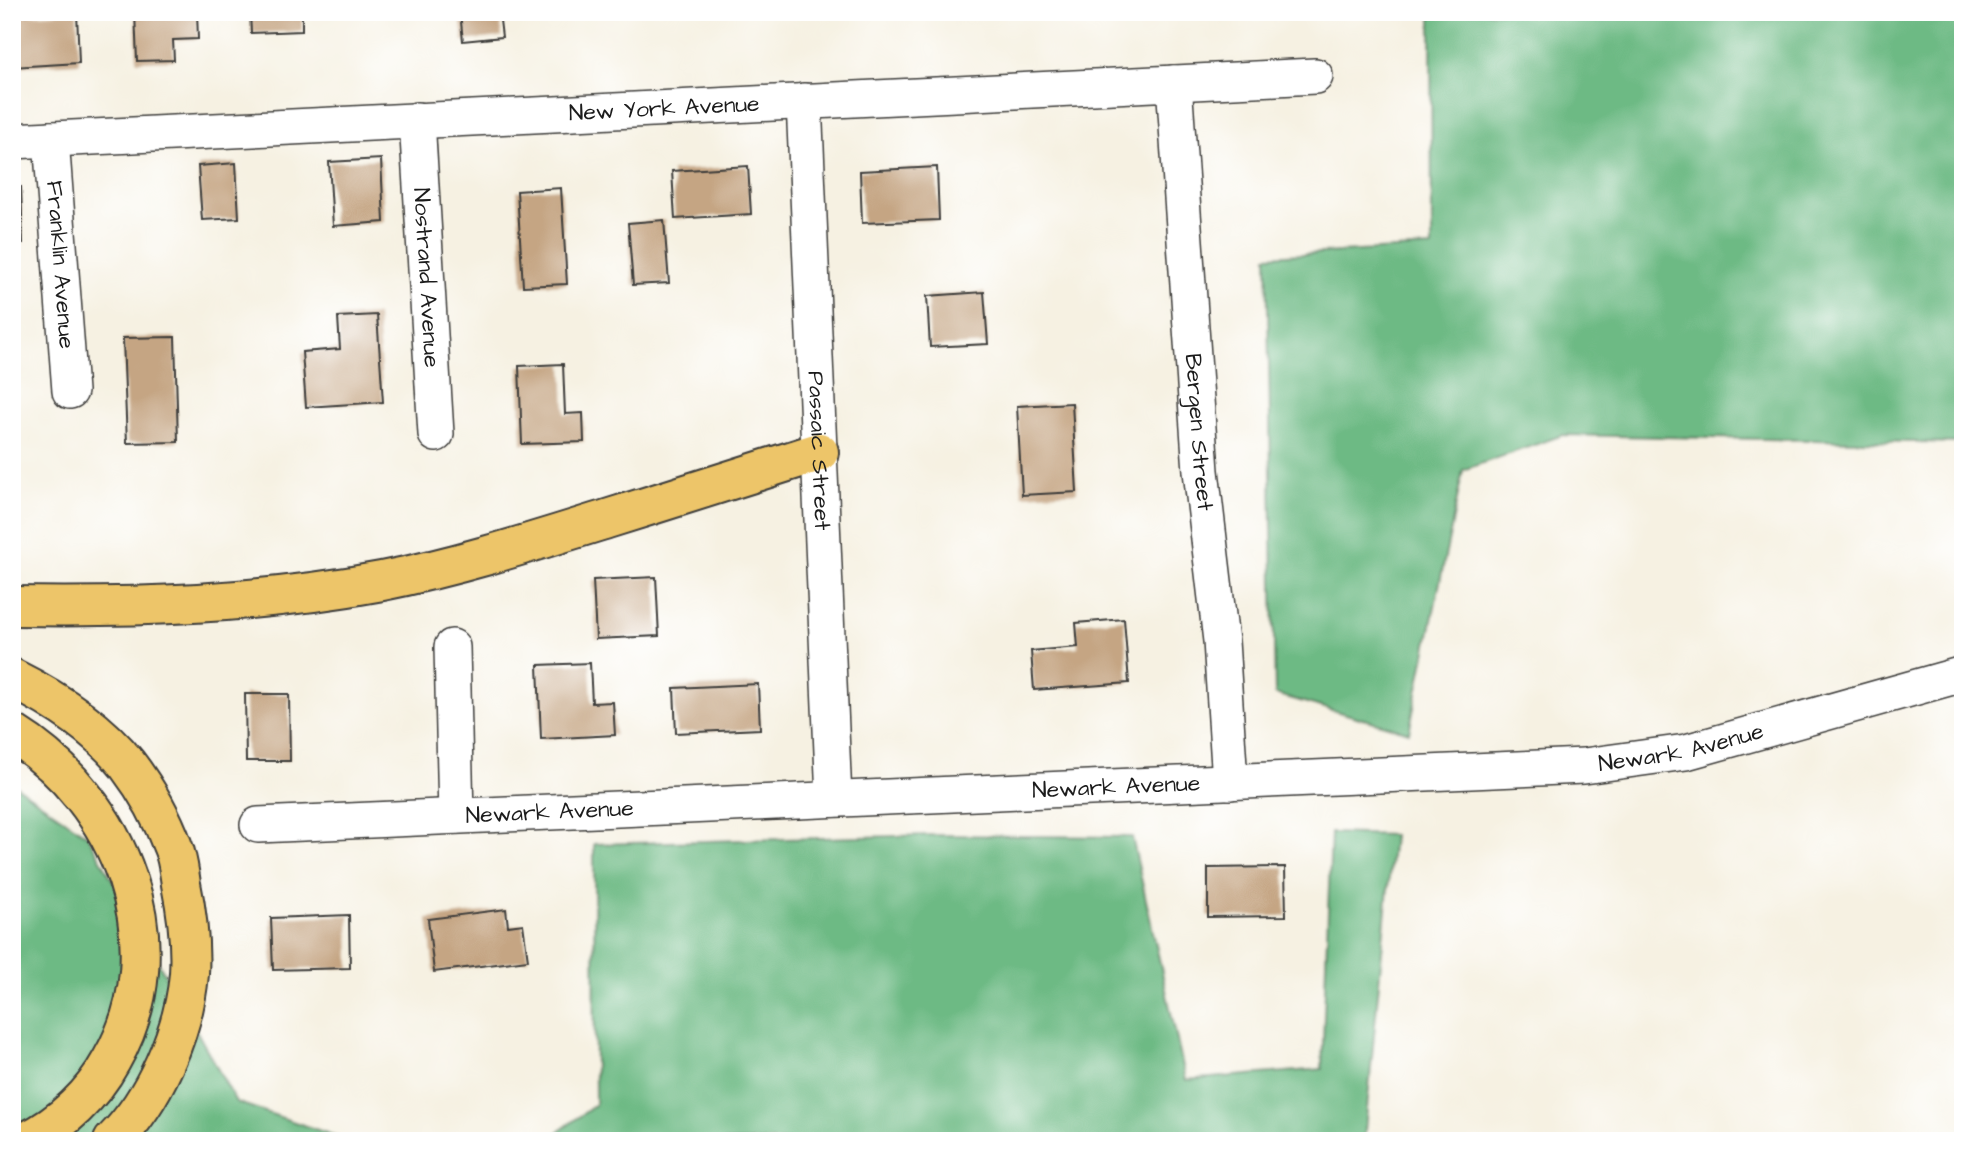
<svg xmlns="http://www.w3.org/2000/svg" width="1975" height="1153" font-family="'Architects Daughter',sans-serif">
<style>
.forest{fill:#6dba84;stroke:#446b50;stroke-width:2}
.building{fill:#c5a583}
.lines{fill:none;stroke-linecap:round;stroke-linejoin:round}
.minor-casing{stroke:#3d3c3a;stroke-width:38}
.highway-casing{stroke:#3d3c3a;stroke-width:42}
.minor{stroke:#fff;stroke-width:35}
.highway{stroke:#edc569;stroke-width:38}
.labels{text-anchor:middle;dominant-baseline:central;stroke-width:5;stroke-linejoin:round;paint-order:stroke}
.street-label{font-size:23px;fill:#1c1c1c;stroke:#fff}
</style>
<rect width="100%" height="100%" fill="#fff"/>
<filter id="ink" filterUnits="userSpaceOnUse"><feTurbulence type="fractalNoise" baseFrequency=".0143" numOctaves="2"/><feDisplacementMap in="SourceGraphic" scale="14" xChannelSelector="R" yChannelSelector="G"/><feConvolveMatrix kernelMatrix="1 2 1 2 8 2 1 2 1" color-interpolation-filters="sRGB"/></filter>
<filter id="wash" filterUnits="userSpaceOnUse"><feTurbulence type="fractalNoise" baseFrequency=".00686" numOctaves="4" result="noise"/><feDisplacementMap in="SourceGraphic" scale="28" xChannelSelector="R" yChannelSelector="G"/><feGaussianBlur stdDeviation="1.57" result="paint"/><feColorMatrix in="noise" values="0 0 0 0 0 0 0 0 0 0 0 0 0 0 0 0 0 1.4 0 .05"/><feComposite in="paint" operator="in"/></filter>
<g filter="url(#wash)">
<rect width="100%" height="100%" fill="#f6f1e2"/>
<!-- forest -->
<g class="forest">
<polygon points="1431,12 1963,12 1963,443 1563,435 1463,470 1409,732 1275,694 1267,256 1432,247"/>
<polygon points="12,783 88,836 236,1102 350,1141 12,1141"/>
<polygon points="1331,833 1393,835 1364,1141 546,1141 595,1105 594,844 934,835 1132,837 1186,1080 1322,1069"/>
</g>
<g id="blocks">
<!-- building -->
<g class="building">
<polygon points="77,12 79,63 12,67 12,16"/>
<polygon points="135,12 197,12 198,39 173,40 174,60 137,61"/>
<polygon points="250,12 302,12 302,31 251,33"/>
<polygon points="460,12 499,12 502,37 463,41"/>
<polygon points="381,159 384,222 333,226 329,162"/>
<polygon points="236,163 239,218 202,220 198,166"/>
<polygon points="748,166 751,214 675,219 672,171"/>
<polygon points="937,167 939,220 862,223 860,171"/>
<polygon points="12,187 21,187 23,243 12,243"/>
<polygon points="561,188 567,284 523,286 517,191"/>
<polygon points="664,220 669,283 633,285 628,223"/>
<polygon points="984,292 988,344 930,347 927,296"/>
<polygon points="377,315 383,402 306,407 302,352 340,349 338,317"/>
<polygon points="175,337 178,442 127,443 123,338"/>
<polygon points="563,364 565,414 583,413 584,442 522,444 519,366"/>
<polygon points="1072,403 1077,492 1022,495 1017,406"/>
<polygon points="656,577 659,636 596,639 593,580"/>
<polygon points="1124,619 1129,683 1034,690 1031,651 1078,647 1076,623"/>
<polygon points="590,663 592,703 613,702 615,735 541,739 538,665"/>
<polygon points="758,684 760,729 676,733 674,688"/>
<polygon points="245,694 289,694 290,761 246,761"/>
<polygon points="1285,867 1286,916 1208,917 1208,868"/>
<polygon points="506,909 508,926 523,924 528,960 434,972 428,919"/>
<polygon points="349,915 350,968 273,970 271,918"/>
</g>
</g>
</g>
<g filter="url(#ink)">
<use href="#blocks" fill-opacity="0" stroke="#3d3c3a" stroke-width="2"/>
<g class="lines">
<!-- minor casing -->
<g class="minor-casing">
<g id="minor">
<path id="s1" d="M1174,83L1201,471L1221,641L1230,782"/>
<path id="s2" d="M804,101L834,799"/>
<path id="s3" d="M417,120L436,434"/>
<path id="s4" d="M51,139L70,391"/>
<path id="s5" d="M12,141L1315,76"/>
<polyline points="452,647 456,816"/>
<path id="s6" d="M258,825L1584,766L1686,752L1963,674"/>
</g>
</g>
<!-- highway casing -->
<g class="highway-casing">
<g id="highway">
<path d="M12,606C137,608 259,604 382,581C458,566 533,542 607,519C678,497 749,474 819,452"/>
<path d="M12,678C54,699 98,727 127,764C146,789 162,817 173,847C178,859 179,872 181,884C187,913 191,943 189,974C184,1032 154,1100 113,1141"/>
<path d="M12,733C121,800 178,945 111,1061C93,1094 62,1124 27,1141"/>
</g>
</g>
<!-- minor -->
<use href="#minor" class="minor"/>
<!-- highway -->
<use href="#highway" class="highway"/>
</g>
</g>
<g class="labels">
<!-- street labels -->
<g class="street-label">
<text stroke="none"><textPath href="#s5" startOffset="653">New York Avenue</textPath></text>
<text stroke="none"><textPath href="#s4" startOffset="126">Franklin Avenue</textPath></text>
<text stroke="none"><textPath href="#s3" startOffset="158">Nostrand Avenue</textPath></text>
<text stroke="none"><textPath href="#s1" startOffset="350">Bergen Street</textPath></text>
<text stroke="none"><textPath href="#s2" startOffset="350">Passaic Street</textPath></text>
<text stroke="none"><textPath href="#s6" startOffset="1426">Newark Avenue</textPath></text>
<text stroke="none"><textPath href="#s6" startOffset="859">Newark Avenue</textPath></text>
<text stroke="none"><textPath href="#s6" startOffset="292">Newark Avenue</textPath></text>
</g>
</g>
<!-- margin -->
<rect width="1975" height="1153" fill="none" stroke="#fff" stroke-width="42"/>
</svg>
